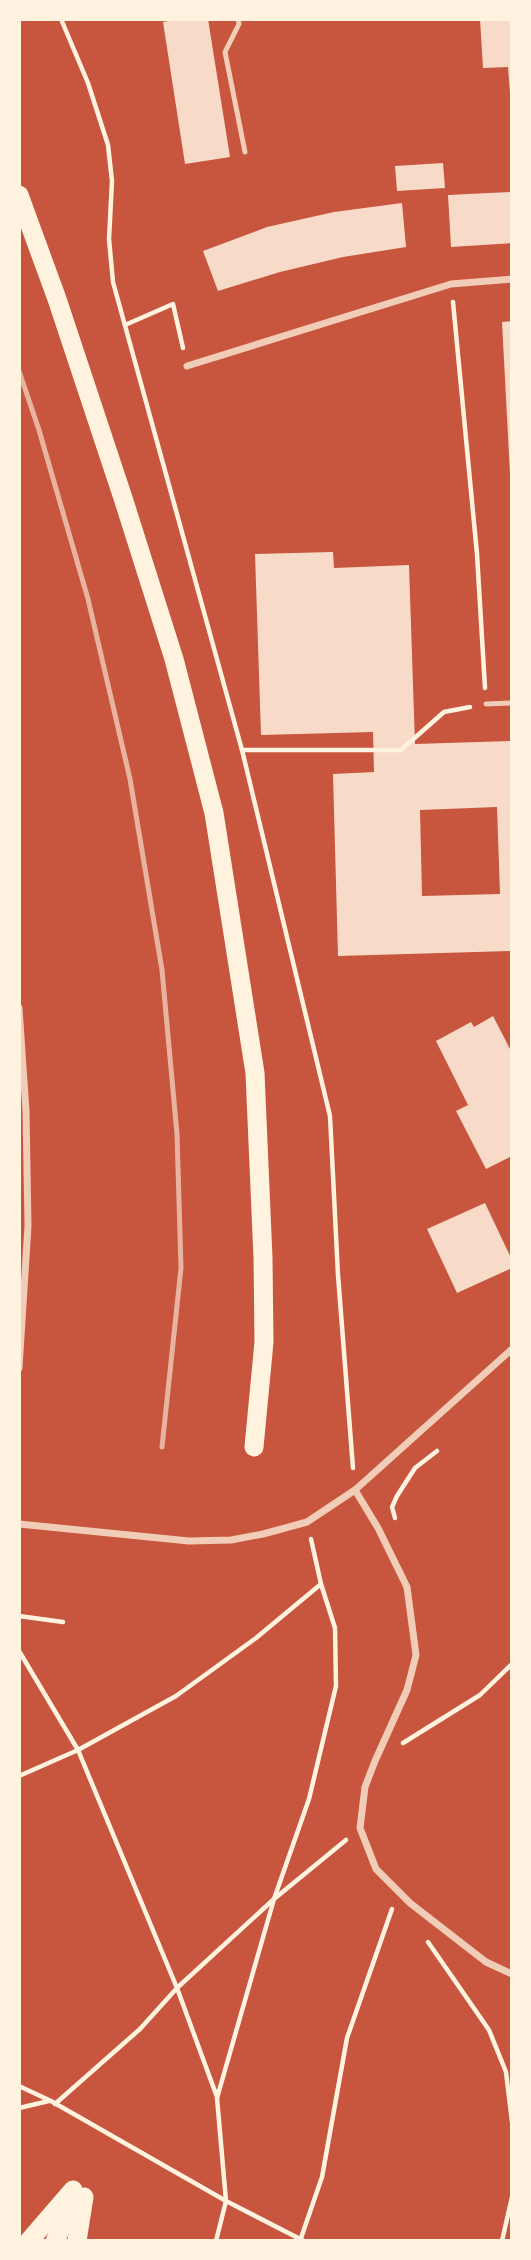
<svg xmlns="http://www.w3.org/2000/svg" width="531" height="2260" font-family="'Sofia Sans Condensed',sans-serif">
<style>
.building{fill:#f7dbc8;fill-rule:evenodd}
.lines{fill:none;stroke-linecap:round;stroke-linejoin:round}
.path{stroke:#fff3e0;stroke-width:4.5}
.service{stroke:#f1ccb7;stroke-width:5}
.minor{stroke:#f1ccb7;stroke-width:7}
.trunk{stroke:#fff3e0;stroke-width:19}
.rail{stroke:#e9b49f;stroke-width:5}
</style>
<rect width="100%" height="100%" fill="#c8553d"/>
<!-- building -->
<g class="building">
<polygon points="179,19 208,19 230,157 185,164 163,22"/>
<polygon points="480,19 512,19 512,93 510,93 508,67 483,68"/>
<polygon points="443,163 445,188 397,191 395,166"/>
<polygon points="512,192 512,243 451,247 448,195"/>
<polygon points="402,203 406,247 343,257 280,272 218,291 203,251 267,227 334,212"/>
<polygon points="512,321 512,474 510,474 502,322"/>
<path d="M333,552L334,568L409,565L415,744L512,741V951L338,956L333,774L374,772L373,732L261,735L255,554ZM497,807L500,894L422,896L420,810Z"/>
<polygon points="493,1016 512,1053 512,1156 486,1169 456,1111 468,1105 436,1041 471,1022 474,1027"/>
<polygon points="485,1203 512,1260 512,1268 457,1293 427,1229"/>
</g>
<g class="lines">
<!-- path -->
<g class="path">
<polyline points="61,19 88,83 108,145 112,181 109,239 113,282 242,750 330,1116 338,1275 353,1468"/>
<polyline points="453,302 477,554 485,688"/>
<polyline points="125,325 173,304 183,348"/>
<polyline points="242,750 401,750 444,712 470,707"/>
<polyline points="395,1518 392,1507 397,1496 415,1468 437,1451"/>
<polyline points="19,1616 63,1622"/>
<polyline points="19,1651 78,1750 177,1988 217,2097"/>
<polyline points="403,1743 480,1695 512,1664"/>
<polyline points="19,1776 78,1750 176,1696 256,1638 321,1584"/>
<polyline points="428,1942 489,2030 506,2072 512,2122"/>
<polyline points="19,2086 51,2101 226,2201 304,2241"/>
<polyline points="55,2104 140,2029 177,1988 274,1899 346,1840"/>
<polyline points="19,2108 49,2101"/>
<polyline points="216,2241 226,2201 217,2098 274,1899 309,1799 336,1686 335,1628 321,1584 311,1539"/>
<polyline points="300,2241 322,2177 347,2038 392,1909"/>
<polyline points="502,2241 512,2197"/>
</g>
<!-- service -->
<g class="service">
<polyline points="238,19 239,24 225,52 245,152"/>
<polyline points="486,704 512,703"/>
</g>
<!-- minor -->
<g class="minor">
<polyline points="187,366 451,284 512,279"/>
<polyline points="19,1008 26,1111 28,1226 19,1368"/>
<polyline points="355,1490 378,1528 407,1587 416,1655 407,1690 375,1761 365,1787 360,1828 376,1869 410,1903 486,1962 512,1974"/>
<polyline points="19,1524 189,1541 231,1540 263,1534 307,1522 355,1490 512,1349"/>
</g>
<!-- trunk -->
<g class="trunk">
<polyline points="19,195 57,299 123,498 174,659 214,813 255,1073 263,1258 264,1342 254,1447"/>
<polyline points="29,2241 73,2190"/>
<polyline points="55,2241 76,2197"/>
<polyline points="77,2241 84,2197"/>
</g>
<!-- rail -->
<polyline class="rail" points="19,371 39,430 88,599 130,779 162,970 177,1134 181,1268 162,1447"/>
</g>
<!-- border -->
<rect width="531" height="2260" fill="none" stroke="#fff3e0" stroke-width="42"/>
</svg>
